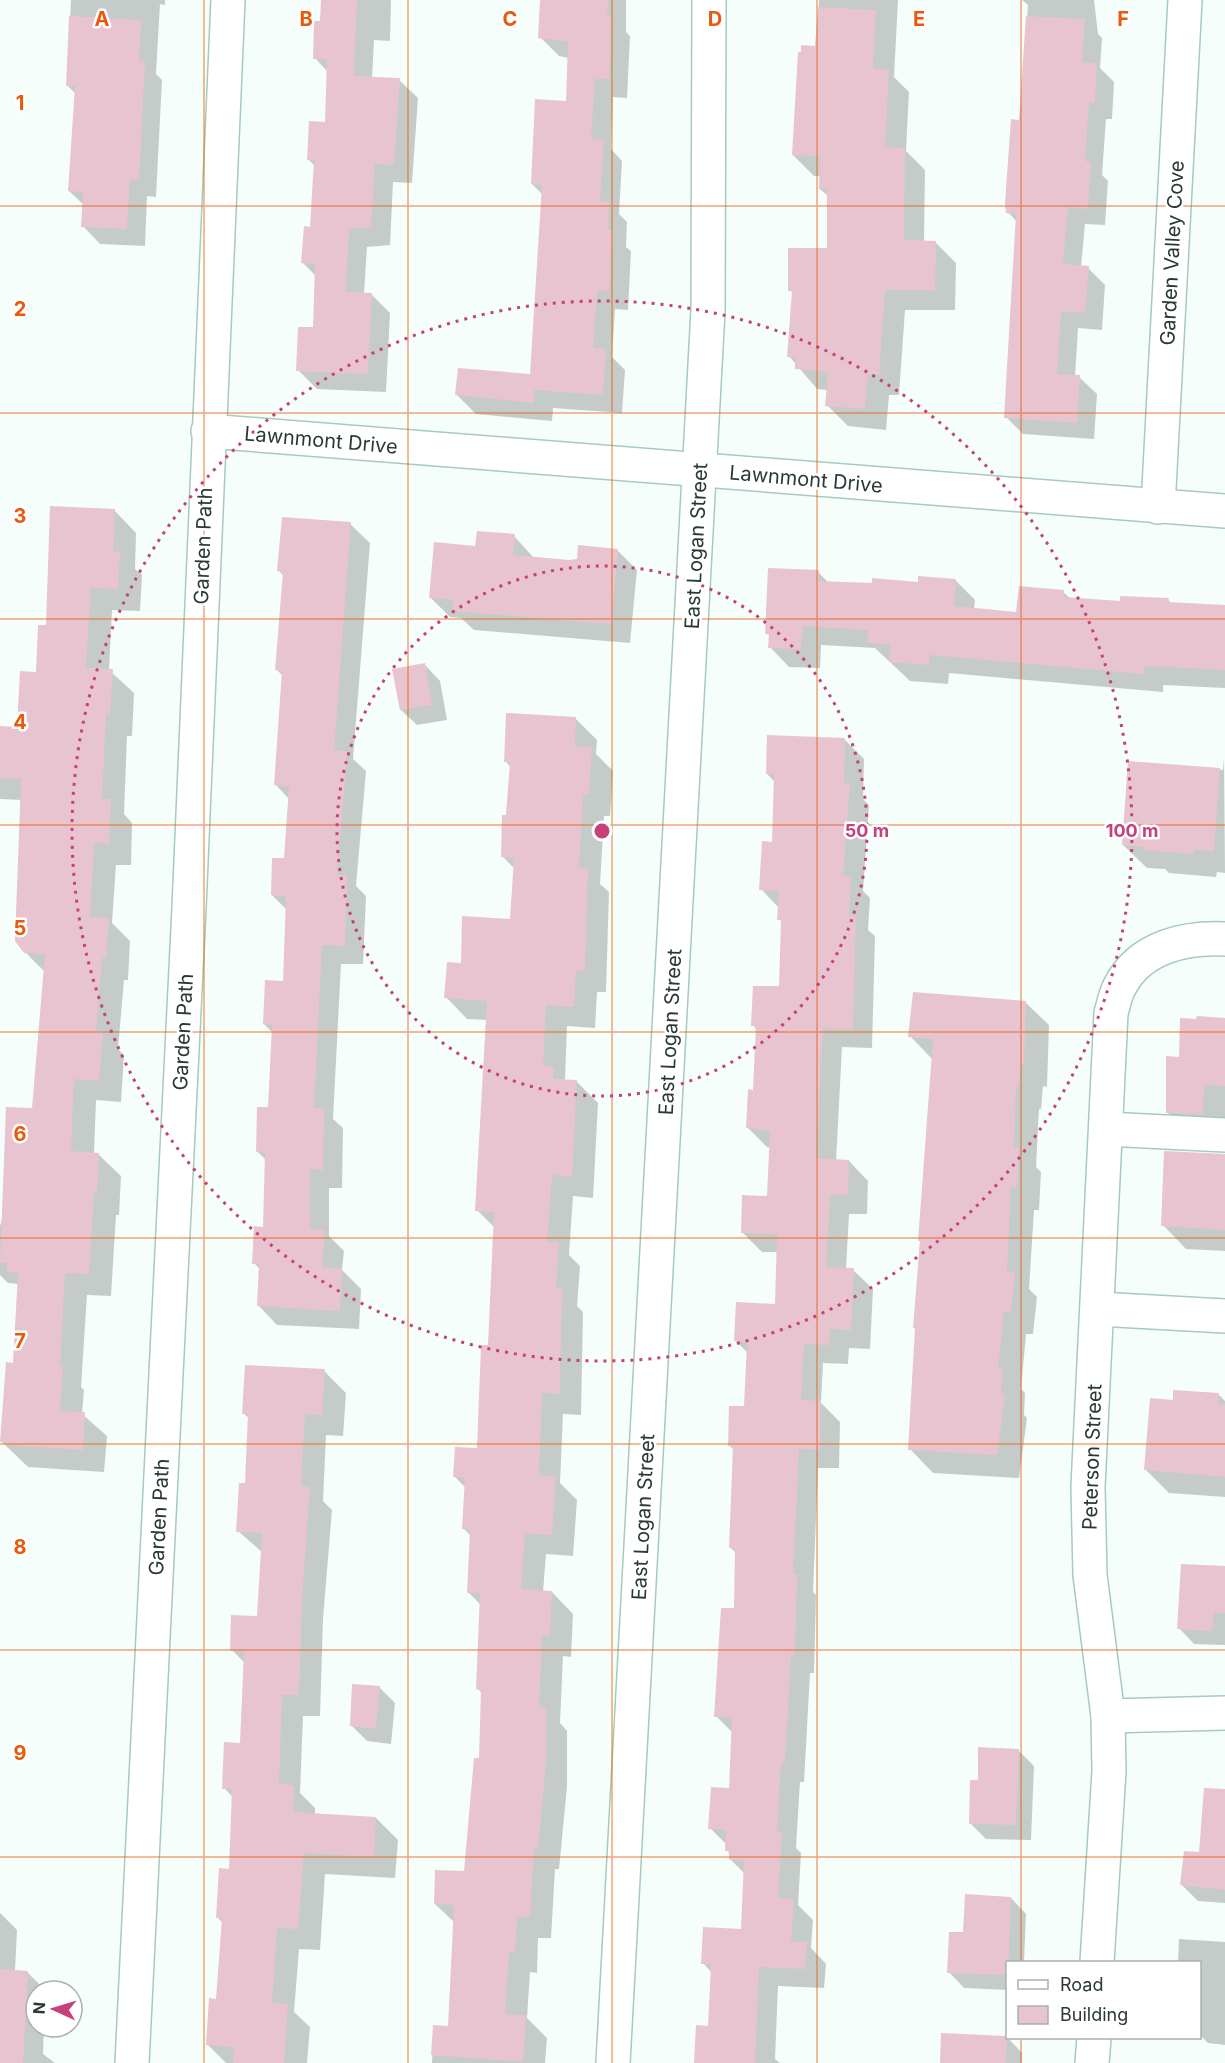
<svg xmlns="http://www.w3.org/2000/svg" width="1225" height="2063" font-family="Inter,sans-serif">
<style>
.shadow{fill:#0003}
.building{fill:#e8c4d0}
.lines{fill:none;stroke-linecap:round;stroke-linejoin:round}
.minor-casing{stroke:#a6cbbe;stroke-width:36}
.minor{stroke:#fff;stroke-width:33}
.grid{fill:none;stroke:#e8590c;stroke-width:1.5;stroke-opacity:0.55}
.ring{fill:none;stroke:#c7407e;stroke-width:3;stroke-dasharray:3 6}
.labels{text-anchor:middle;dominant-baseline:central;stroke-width:5;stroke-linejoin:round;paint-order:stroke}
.street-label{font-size:20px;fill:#2a3934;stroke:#fff}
.grid-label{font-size:20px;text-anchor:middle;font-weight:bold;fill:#e8590c;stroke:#fff;stroke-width:5;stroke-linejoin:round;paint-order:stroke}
.centre{fill:#c7407e;stroke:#fff;stroke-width:3}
.ring-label{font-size:18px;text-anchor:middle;font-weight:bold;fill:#c7407e;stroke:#fff;stroke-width:5;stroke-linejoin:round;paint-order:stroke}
</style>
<rect width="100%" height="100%" fill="#f6fefb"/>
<!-- shadow -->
<g class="shadow">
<polygon points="71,0 165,0 165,5 160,4 156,74 162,80 156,197 147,196 145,246 100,244 83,226 84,205 69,191 76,94 67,85"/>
<polygon points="322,0 391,0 390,41 374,40 372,79 399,80 418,98 412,183 393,182 390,245 367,247 364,294 371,294 390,313 386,392 317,389 298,370 314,329 316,276 303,263 311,228 315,166 309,160 326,123 328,72 315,58 322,23"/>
<polygon points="541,0 626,0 626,32 630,36 627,98 613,97 611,149 622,161 619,214 627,222 626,247 631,251 628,310 615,309 612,357 625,370 622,413 553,408 552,421 476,414 457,395 532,376 543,195 532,184 568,102 569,58 559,56 540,37"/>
<polygon points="819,0 898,0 894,77 909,92 906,151 925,170 924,242 935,242 956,263 955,310 905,310 899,395 889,395 886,430 848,426 827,405 828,390 817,389 789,356 793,293 790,290 828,249 828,196 820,189 821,176 814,176 793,155 817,47"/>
<polygon points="1022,0 1094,0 1098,34 1102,38 1100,68 1114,82 1112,119 1106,119 1102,175 1108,181 1105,225 1085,224 1081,267 1088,268 1105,285 1102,330 1078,328 1075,377 1079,377 1097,394 1094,439 1023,434 1006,417 1017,222 1008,212 1020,121 1028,5"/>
<polygon points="114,510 136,533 135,569 142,575 140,611 112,610 109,670 134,693 132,736 127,736 124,814 132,823 131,865 116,865 112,923 130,941 128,980 124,980 118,1049 124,1055 121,1102 96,1100 94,1154 98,1154 121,1176 119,1215 116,1215 111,1296 87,1295 81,1387 84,1390 82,1414 107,1436 104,1472 28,1467 1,1441 14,1365 19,1284 8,1283 0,1275 0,1226 33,1110 45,972 25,952 22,800 0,799 0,728 19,728 38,674 48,627"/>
<polygon points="350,524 370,543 353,759 366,771 356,886 366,896 363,964 341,964 333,1119 343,1128 342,1188 329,1188 329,1236 344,1251 342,1270 361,1289 359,1329 277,1325 258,1305 260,1269 254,1263 265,1228 266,1160 258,1152 270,1108 273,1033 264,1024 284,983 287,910 272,895 285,860 289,799 276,785 283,676 277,670 284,576 279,571"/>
<polygon points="514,536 534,558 578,561 617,550 637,570 630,643 474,630 461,618 450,617 431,598"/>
<polygon points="818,572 829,583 919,584 955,580 975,600 974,610 1018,614 1063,592 1071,599 1121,603 1168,600 1172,604 1225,607 1225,688 1163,685 1163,692 949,673 948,684 910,681 875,648 821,645 820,668 789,667 770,647 770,636 767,633"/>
<polygon points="425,665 440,681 447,720 417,725 401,710"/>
<polygon points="575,718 597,740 596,754 613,771 610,816 604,816 600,884 609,892 606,992 597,992 595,1028 567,1026 565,1080 577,1082 598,1103 593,1198 573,1196 569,1255 580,1266 577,1306 583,1312 581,1415 563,1414 560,1483 577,1500 573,1556 546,1554 543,1592 552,1592 573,1614 571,1657 563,1656 560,1723 567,1731 567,1787 559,1869 555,1869 551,1938 538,1938 537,1973 530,1972 527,2018 547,2038 545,2063 432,2063 434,2027 449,2028 455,1923 435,1904 465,1873 480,1760 483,1694 478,1689 481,1605 468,1592 471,1536 463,1528 466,1488 454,1476 479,1450 490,1346 495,1228 477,1210 487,1020 467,1019 446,997 463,965 512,921 514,868 502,856 511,767 505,761"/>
<polygon points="844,739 864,759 863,799 869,805 863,891 870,898 868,930 875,936 872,1048 842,1047 836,1161 849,1161 868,1181 867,1214 849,1214 846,1269 853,1270 873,1289 870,1349 849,1348 848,1364 823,1363 821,1403 840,1422 839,1468 818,1468 813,1592 816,1595 814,1673 810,1673 804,1782 800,1782 796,1848 801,1853 798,1905 813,1920 811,1948 826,1964 824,1988 778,1986 775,2059 780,2063 696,2063 710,2027 712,1973 703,1963 742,1930 745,1874 730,1859 727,1845 710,1828 730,1789 732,1732 716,1716 735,1609 736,1553 730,1547 734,1450 729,1445 746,1408 748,1353 735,1340 776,1306 778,1252 762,1252 742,1232 769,1197 771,1148 767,1147 747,1127 754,1091 757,1030 753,1025 780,988 783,923 779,919 779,908 761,889 774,843 775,782 767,774"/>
<polygon points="1224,758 1225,873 1217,872 1216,877 1169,873 1165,869 1147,868 1123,845 1130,763 1223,770"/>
<polygon points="1025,1002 1049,1025 1047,1087 1043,1086 1041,1109 1039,1109 1036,1167 1041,1172 1039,1210 1034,1210 1029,1289 1037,1297 1033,1334 1026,1334 1021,1389 1025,1393 1024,1415 1027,1418 1019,1478 933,1473 910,1449 916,1330 914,1327 933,1060 910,1036"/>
<polygon points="1225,1020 1225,1138 1191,1136 1168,1113 1180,1058"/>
<polygon points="1225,1155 1225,1251 1186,1249 1163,1225"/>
<polygon points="324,1371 346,1393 343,1436 326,1435 323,1501 332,1510 323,1619 320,1716 303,1716 300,1793 315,1808 315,1815 376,1818 398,1840 395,1878 325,1874 320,1950 299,1949 294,2012 310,2027 307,2063 226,2063 208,2045 218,2000 223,1923 217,1917 230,1870 233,1797 224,1788 241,1744 245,1663 232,1650 258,1617 263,1553 238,1531 246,1485 250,1419 243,1413"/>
<polygon points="1218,1394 1225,1401 1225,1497 1169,1493 1146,1470 1174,1402"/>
<polygon points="1225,1567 1225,1645 1194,1644 1179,1628"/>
<polygon points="380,1688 395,1703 391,1744 367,1741 351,1725"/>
<polygon points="1019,1751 1034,1766 1031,1840 986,1839 970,1823 979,1782"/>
<polygon points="1225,1814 1225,1903 1198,1901 1182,1885"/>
<polygon points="1011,1898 1026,1914 1024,1962 1008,1962 1008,1990 964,1988 949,1972 964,1934"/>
<polygon points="0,1913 17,1930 15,1971 27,1972 46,1991 36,1991 36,2027 44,2027 43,2054 55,2063 0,2063"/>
<polygon points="1179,1939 1225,1942 1225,2045 1208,2043 1200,2035 1200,1962 1178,1962"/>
<polygon points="1007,2037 1022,2053 1022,2063 941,2063"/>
</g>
<!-- building -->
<g class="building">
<polygon points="321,0 357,0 354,76 400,78 394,165 375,164 371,227 349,229 346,292 372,293 368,374 296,371 298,327 313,327 315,264 301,263 304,226 310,227 314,160 307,160 309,121 325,122 327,59 313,59 314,21 320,21"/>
<polygon points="540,0 608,0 607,15 611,15 609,79 595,79 591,139 604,140 600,201 609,202 608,230 612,230 609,291 597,291 593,348 606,349 603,395 534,390 534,403 455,395 458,368 530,374 542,185 531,184 535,99 566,101 568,42 538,38"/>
<polygon points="818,7 876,10 873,69 889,69 885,147 905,148 904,240 936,241 935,290 885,290 879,375 868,374 865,409 825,406 828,372 795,369 795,358 787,357 792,291 788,291 788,248 827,248 827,190 819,189 820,156 792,155 798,52 801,52 801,45 815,46"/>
<polygon points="69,16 141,20 139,61 145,61 139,180 130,179 127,229 81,227 83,192 68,191 75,86 66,86"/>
<polygon points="1026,16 1085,19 1082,62 1097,63 1095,103 1089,102 1085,161 1091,162 1088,209 1068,207 1063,264 1089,266 1085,313 1061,311 1057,374 1080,375 1077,423 1004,418 1016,214 1006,213 1005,203 1011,119 1019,120"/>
<polygon points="50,506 115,509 113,551 120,552 118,589 91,588 86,668 113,669 110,715 106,714 102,799 111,799 109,844 94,843 90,917 109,918 106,958 102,958 96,1031 103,1032 99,1081 74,1079 71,1151 99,1153 97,1193 94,1193 89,1274 65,1273 60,1366 63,1366 60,1411 85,1412 83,1450 5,1445 5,1442 0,1442 6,1362 13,1363 18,1273 7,1272 7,1263 0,1263 6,1107 32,1108 45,954 24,953 15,941 21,779 0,778 0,726 17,727 20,671 36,672 38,625 46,625"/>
<polygon points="282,517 351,522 334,750 347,751 337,875 347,875 345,946 322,945 314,1108 324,1108 323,1170 310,1169 310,1229 325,1230 322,1267 342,1268 340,1311 257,1306 259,1264 252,1264 254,1226 263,1227 265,1153 256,1152 257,1107 268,1107 272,1025 263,1024 265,980 283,981 286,896 271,895 272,858 284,858 289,787 274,785 282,671 275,670 283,572 277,571"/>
<polygon points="477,531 515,534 513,555 569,560 577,559 578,545 618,549 611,624 452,611 453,600 429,598 434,542 475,546"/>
<polygon points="768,568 819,570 818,581 872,583 872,578 918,582 918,576 956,579 954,606 1016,612 1019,586 1064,590 1063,597 1120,601 1120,596 1169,598 1168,602 1225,605 1225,670 1144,666 1144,674 930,655 929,665 889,662 891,644 867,643 868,630 803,626 801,649 768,648 769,634 765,634"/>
<polygon points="425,663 432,705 400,710 392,669"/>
<polygon points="506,713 576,717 575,747 592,747 589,795 583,795 579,868 588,869 585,971 576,971 574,1007 546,1005 543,1066 554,1067 553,1079 577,1080 572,1177 552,1175 547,1242 559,1242 556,1288 562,1289 560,1394 542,1393 539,1475 556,1476 552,1535 525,1533 521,1589 552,1591 550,1636 542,1635 539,1707 546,1707 546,1764 538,1848 534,1848 530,1917 517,1917 515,1952 509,1951 505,2014 526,2015 523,2062 431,2055 433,2025 448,2026 454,1905 434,1904 435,1870 464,1871 474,1758 479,1758 481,1690 476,1689 480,1593 467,1593 470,1530 462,1529 465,1478 453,1477 455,1447 477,1448 481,1345 488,1345 494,1212 475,1211 487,1001 444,998 447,962 461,963 462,916 510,919 514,858 501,857 502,815 506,815 510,762 504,762"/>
<polygon points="767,735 845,738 844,783 850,783 843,876 851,877 849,915 856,915 853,1029 823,1028 816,1158 849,1160 848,1195 830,1195 826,1267 854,1268 851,1330 830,1329 829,1345 804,1344 801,1400 821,1401 820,1450 799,1449 793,1574 797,1574 795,1655 791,1654 785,1763 781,1763 777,1831 782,1832 778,1898 794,1899 791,1942 807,1942 805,1969 759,1967 755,2063 694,2063 696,2025 708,2026 711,1964 701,1964 703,1927 741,1929 744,1861 729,1860 729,1851 725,1851 726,1830 708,1829 711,1787 729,1788 732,1717 714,1717 721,1608 734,1608 735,1548 729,1548 733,1446 728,1446 729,1406 744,1406 747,1342 734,1341 736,1302 775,1304 777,1234 741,1233 742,1195 767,1196 770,1131 746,1128 748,1089 753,1090 756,1026 751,1026 753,986 779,986 781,920 777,920 779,891 759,890 762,841 772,842 774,774 766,774"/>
<polygon points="1128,761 1220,768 1214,851 1194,850 1194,854 1144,850 1144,847 1122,845"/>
<polygon points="913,992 1026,1001 1024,1064 1021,1064 1019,1087 1016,1087 1014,1147 1019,1148 1017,1188 1011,1187 1007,1272 1015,1272 1011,1312 1004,1311 998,1369 1003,1369 1001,1393 1005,1394 997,1455 908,1450 915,1328 913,1328 920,1241 918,1241 933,1039 908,1037"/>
<polygon points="1197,1016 1225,1018 1225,1086 1204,1085 1203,1115 1166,1113 1166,1056 1179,1057 1180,1018 1196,1019"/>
<polygon points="1164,1151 1225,1154 1225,1230 1161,1226"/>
<polygon points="245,1365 325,1369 322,1415 305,1414 301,1486 310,1487 302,1597 299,1695 282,1695 279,1784 294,1785 293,1812 376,1817 374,1857 304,1853 298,1929 277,1928 272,2003 288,2004 284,2063 233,2063 234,2047 206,2045 209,1998 216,1999 222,1918 216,1918 219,1868 229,1869 232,1789 222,1789 224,1742 240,1743 244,1651 230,1651 231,1615 257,1616 262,1533 236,1532 239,1483 245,1483 248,1414 242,1414"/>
<polygon points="1173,1390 1219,1393 1218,1403 1225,1404 1225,1477 1144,1470 1150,1398 1173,1400"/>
<polygon points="1181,1564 1225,1566 1225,1613 1214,1613 1212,1631 1177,1629"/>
<polygon points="352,1684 380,1686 376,1729 350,1726"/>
<polygon points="978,1747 1019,1749 1016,1825 969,1824 970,1780 978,1780"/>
<polygon points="1204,1788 1225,1789 1225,1890 1180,1885 1184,1851 1199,1852"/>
<polygon points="965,1894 1011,1897 1008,1975 947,1973 949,1932 963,1932"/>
<polygon points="0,1969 28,1971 23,2063 0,2063"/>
<polygon points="941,2033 1007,2036 1006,2063 940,2063"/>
</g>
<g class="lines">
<!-- minor casing -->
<g class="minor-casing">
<g id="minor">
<polyline points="208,431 1225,511"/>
<polyline points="1158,507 1185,0"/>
<polyline points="1106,1129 1225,1135"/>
<polyline points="1098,1309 1225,1316"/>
<polyline points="1108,1716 1225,1713"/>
<path d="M1097,1962L1109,1771L1108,1716L1090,1575L1088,1487L1111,1013C1114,1004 1115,994 1120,986C1140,947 1185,937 1225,939"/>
<polyline points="132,2063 189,908 228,0"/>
<polyline points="613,2063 708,310 709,0"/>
<polyline points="1092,2063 1094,2038"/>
</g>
</g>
<!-- minor -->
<use href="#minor" class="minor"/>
</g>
<!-- grid -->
<path class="grid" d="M204,0V2063M408,0V2063M612,0V2063M817,0V2063M1021,0V1962M0,206H1225M0,413H1225M0,619H1225M0,825H1225M0,1032H1225M0,1238H1225M0,1444H1225M0,1650H1225M0,1857H1225M1021,2038V2063"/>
<!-- distance rings -->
<g class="ring">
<circle cx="602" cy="831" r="265"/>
<circle cx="602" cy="831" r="530"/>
</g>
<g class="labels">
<!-- street labels -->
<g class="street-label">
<text transform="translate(1172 253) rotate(-87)">Garden Valley Cove</text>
<text transform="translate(321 440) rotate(5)">Lawnmont Drive</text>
<text transform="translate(806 479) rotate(5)">Lawnmont Drive</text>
<text transform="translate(203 546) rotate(-88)">Garden Path</text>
<text transform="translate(696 546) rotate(-87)">East Logan Street</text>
<text transform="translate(183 1032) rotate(-87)">Garden Path</text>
<text transform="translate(670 1032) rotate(-87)">East Logan Street</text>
<text transform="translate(1092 1457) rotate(-88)">Peterson Street</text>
<text transform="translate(159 1517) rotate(-87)">Garden Path</text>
<text transform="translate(643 1517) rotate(-87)">East Logan Street</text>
</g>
</g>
<g class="grid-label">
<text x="102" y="26">A</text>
<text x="306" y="26">B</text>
<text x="510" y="26">C</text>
<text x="715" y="26">D</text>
<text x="919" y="26">E</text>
<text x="1123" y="26">F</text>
<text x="20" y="110">1</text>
<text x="20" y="316">2</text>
<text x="20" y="523">3</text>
<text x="20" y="729">4</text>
<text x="20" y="935">5</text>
<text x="20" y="1141">6</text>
<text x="20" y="1348">7</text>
<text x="20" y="1554">8</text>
<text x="20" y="1760">9</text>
</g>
<circle cx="602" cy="831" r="9" class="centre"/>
<g class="ring-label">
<text x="867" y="837">50 m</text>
<text x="1132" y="837">100 m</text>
</g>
<!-- legend -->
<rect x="1006" y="1961" width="195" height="78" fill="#ffffff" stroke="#aab0ae" stroke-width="1.5"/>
<rect x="1018" y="1980" width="30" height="9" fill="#ffffff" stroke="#aab0ae" stroke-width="1.5"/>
<text x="1060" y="1991" font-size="18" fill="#2a3934">Road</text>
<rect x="1018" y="2006" width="30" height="18" fill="#e8c4d0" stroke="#aab0ae" stroke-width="1.5"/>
<text x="1060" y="2021" font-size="18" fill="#2a3934">Building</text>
<!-- north arrow -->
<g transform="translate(54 2009) rotate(274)"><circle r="28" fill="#ffffff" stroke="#aab0ae" stroke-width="1.5"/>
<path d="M0-4.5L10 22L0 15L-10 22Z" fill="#c7407e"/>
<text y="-9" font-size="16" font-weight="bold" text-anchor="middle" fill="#2a3934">N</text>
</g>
</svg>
